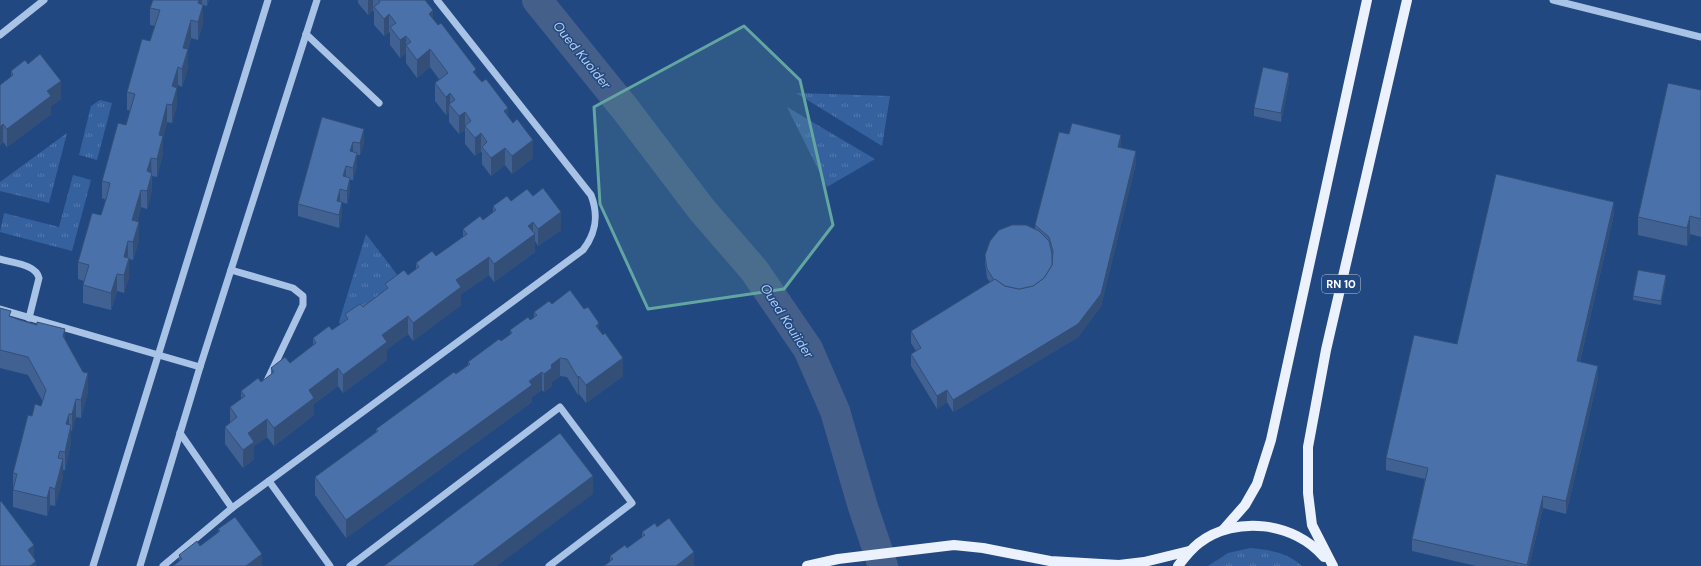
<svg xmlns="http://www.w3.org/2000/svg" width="1701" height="566" font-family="'DM Sans',sans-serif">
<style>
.grass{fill:url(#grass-tufts)}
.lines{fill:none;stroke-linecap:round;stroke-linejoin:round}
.canal{stroke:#445f89;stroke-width:30}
.minor{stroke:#a9c3e7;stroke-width:7}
.major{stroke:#ebf1fd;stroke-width:10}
.wall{fill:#406192}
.shaded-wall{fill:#344f77}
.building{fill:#4b71aa;stroke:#344f77}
.marked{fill:#63a6a1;fill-opacity:0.2;stroke:#63a6a1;stroke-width:3;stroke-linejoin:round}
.labels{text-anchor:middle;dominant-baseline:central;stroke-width:3;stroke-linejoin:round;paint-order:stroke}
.shield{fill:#224881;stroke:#bdc8d9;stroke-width:1}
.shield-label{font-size:11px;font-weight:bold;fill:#fff}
.water-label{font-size:13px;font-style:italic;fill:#b4cdef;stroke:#224881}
</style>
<defs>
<pattern id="grass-tufts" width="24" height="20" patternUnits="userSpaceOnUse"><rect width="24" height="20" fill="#36619f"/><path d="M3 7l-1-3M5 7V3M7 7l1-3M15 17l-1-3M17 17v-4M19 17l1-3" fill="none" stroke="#5479ad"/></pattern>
</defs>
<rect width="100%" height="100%" fill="#224881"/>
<!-- grass -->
<g class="grass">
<polygon points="796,93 890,96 882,146"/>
<polygon points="100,100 112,103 97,160 79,155 91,106"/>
<polygon points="787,107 875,159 827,187"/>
<polygon points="67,133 49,203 0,191 0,182"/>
<polygon points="73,175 91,180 72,251 0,232 4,213 59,227"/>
<polygon points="366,234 405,285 344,330 339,322"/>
<path d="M1250,548C1270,550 1287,552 1302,566H1208L1228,553Z"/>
</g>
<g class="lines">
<!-- canal -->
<polyline class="canal" points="537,0 626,110 702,210 754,270 808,349 835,411 863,507 883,566"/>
<!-- minor -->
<g class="minor">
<polyline points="1553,0 1701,37"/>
<polyline points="306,34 379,103"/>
<polyline points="0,35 44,0"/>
<path d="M0,259C12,263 36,264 39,278L29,318"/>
<polyline points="231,270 293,288 303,296 303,305 266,383"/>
<polyline points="0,309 200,367"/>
<polyline points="180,433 232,508"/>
<polyline points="269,481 330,566"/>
<polyline points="93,566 268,0"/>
<polyline points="140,566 200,367 317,0"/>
<path d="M163,566L232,508L583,250C596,233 599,216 591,195L437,0"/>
<polyline points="350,566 560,407 632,503 549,566"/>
</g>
<!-- major -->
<g class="major">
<polyline points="1223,530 1245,505 1257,484 1271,440 1367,0"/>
<polyline points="807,566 838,559 954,545 983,548 1050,561 1119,565 1144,562 1189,551"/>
<path d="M1178,566C1184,558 1190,550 1199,543C1236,515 1294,522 1324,557"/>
<polyline points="1333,566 1312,525 1308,493 1308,447 1326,350 1407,0"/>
</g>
</g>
<!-- wall -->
<g class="wall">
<polygon points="153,0 209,0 207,6 203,5 203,22 198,40 191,38 188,49 188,67 182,87 178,85 177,88 177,105 172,123 167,122 163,137 163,154 157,177 152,176 152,190 147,209 141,207 137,222 139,240 133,260 129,259 129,276 124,293 117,291 111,310 83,303 83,285 84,281 78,279 78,262 101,215 106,200 102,198 102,181 126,125 131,111 127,110 127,92 150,41 155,26 150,25 150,8"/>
<polygon points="358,0 425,0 433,19 508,117 533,158 512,174 505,165 491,176 482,164 482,153 481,151 475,156 465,144 465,130 459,134 449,122 449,112 446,115 435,101 435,83 439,79 430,67 417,78 406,63 406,53 400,58 390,45 390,33 389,32 384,36 374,25 374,12 373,10 368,15 358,3"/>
<polygon points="28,64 61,99 51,106 51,114 7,147 3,142 0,145 11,77 11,71"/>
<polygon points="1289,82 1281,122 1254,116 1254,108"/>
<polygon points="1701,90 1701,237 1690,234 1687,246 1638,235 1638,217"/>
<polygon points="322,117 364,142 360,155 357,155 357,165 353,180 350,180 350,190 347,204 342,202 342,214 339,228 298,216 298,204"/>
<polygon points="1121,147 1136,163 1101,306 1078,337 953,412 947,402 937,409 911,366 911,354 916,351 911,343 911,331 990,282 987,278 985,263 985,255 1035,229 1035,225"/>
<polygon points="533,196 561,230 538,246 535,241 535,252 494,282 489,275 461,294 461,305 413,341 408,334 387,349 387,360 343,393 338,386 314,404 314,415 274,446 267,437 254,446 254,459 243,468 225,444 225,427 230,423 230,407 241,399 241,391 261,382 271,375 271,368 290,363 313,345 313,338 332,330 345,321 345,314 363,307 385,290 385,284 408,275 416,269 416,263 436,256 463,237 463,229 483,220 493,213 493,206"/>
<polygon points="1614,214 1580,361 1598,378 1566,514 1543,508 1529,566 1476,566 1412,551 1412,539 1425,479 1386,470 1386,458 1457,344"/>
<polygon points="1666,280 1661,305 1633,300 1633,296"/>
<polygon points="552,304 599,330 623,376 586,403 579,394 578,395 567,377 560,376 552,382 552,386 544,392 542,390 532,397 532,402 346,538 315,495 315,477 376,432 376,429 468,365 468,362 501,341 510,335 510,330 530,320 534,317 534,312"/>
<polygon points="0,308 11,317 65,339 88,391 81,418 76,417 71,432 71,443 65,470 63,470 63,477 55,506 50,505 47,516 13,507 13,473 32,416 41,406 43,402 28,375 0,368"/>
<polygon points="657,527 694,566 610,561 610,556 627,548 642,537 642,532"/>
<polygon points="218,529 262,566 179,561 179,555 200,546 218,533"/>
</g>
<!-- shaded-wall -->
<g class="shaded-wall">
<polygon points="199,0 202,0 202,5 198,3"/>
<polygon points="207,0 209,0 207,6"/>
<polygon points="368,0 373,0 373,10 368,15"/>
<polygon points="203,5 203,22 198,40 198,22"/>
<polygon points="433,10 433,28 429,14"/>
<polygon points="389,14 389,32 384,36 384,19"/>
<polygon points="191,20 191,38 183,65 183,48"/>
<polygon points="406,36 406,53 400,58 400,40"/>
<polygon points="188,49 188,67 182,87 182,69"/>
<polygon points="430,49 430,67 417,78 417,60"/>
<polygon points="178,67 178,85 172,104 172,86"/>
<polygon points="476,69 476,87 473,72"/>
<polygon points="1289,73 1289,82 1281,122 1281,113"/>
<polygon points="61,81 61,99 51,106 51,114 7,147 7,129 47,91"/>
<polygon points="177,88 177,105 172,123 172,105"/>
<polygon points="450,93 450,106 449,104 449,112 446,115 446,97"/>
<polygon points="167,104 167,122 163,137 163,154 157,177 157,159 159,135"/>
<polygon points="508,108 508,126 504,111"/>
<polygon points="465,112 465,130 459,134 459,116"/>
<polygon points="3,124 3,142 0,145 0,127"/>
<polygon points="364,129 364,142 360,155 360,143"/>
<polygon points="481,133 481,151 475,156 475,138"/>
<polygon points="1121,135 1121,147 1118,147"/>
<polygon points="533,140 533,158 512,174 512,156"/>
<polygon points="353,142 353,154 350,151"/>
<polygon points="505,148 505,165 491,176 491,158"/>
<polygon points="1136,151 1136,163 1101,306 1078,337 953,412 953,400"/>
<polygon points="357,153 357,165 353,180 353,168"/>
<polygon points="151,158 152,190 147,209 147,171"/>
<polygon points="346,166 346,179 343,176"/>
<polygon points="350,178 350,190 347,204 347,191"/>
<polygon points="340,189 340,202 337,201"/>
<polygon points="141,190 141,207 132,238 132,220"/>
<polygon points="342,202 342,214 339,228 339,215"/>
<polygon points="1614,202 1614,214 1577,373 1577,361"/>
<polygon points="561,212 561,230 538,246 538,229"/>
<polygon points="1690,216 1690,234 1687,246 1687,228"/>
<polygon points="139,222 139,240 133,260 133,242"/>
<polygon points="533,222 533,235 535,234 535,252 494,282 494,264 528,226"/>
<polygon points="128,241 128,259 124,257"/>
<polygon points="489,257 489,275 461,294 461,305 413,341 413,323 456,280"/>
<polygon points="129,258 129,276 124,293 124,275"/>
<polygon points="117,274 117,291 111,310 111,293"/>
<polygon points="1666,275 1666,280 1661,305 1661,301"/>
<polygon points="408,316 408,334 387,349 387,360 343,393 343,375 382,335"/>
<polygon points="599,323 599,341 596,326"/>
<polygon points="65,329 65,347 63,336"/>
<polygon points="560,358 560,376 552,382 552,386 544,392 544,374 551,365"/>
<polygon points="623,358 623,376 586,403 586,385"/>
<polygon points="1598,366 1598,378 1566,514 1566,501"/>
<polygon points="338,368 338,386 314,404 314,415 274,446 274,428 309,390"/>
<polygon points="542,372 542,390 532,397 532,402 346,538 346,520"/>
<polygon points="88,373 88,391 81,418 81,400"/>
<polygon points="579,376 579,394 578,395 578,378"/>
<polygon points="947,390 947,402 937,409 937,396"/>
<polygon points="76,399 76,417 72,432 72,414"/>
<polygon points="69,414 69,431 66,424"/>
<polygon points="267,419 267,437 254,446 254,459 243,468 243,450 248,433"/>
<polygon points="71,425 71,443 65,470 65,452"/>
<polygon points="63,459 63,477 55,506 55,489"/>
<polygon points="593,476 593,494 497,566 473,566"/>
<polygon points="50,487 50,505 47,516 47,498"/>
<polygon points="1543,496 1543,508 1529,566 1527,566"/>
<polygon points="34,545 34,563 36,561 36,566 28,566 28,550"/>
<polygon points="694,552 694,566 676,566"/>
<polygon points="262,554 262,566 246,566"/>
</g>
<!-- building -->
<g class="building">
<polygon points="153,0 199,0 198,3 203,5 198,22 191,20 183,48 188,49 182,69 178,67 172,86 177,88 172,105 167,104 159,135 163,136 157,159 151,158 147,171 152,173 147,191 141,190 132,220 139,222 133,242 128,241 124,257 129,258 124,275 117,274 111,293 83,285 89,265 78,262 92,213 101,215 107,196 110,183 102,181 118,123 126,125 135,94 127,92 142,39 150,41 160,10 150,8"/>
<polygon points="379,0 425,0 433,10 429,14 438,25 441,23 476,69 473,72 482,82 486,79 508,108 504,111 513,123 517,119 533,140 512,156 505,148 491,158 482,147 487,142 481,133 475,138 465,126 471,121 465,112 459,116 449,104 455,100 450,93 446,97 435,83 448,73 430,49 417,60 406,45 411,42 406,36 400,40 390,27 396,23 389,14 384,19 374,7 380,2"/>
<polygon points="40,54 61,81 47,91 51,96 7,129 3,124 0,127 0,85 13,75 11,71 25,60 28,64"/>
<polygon points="1263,67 1289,73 1281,113 1254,108"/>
<polygon points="1668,83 1701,90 1701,219 1690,216 1687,228 1638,217"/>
<polygon points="322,117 364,129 360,143 353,142 350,151 357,153 353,168 346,166 343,176 350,178 347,191 340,189 337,201 342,202 339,215 298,204"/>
<polygon points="1072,123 1121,135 1118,147 1136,151 1101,294 1078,324 953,400 947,390 937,396 911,354 921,348 911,331 995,279 1005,286 1019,289 1033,286 1044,278 1052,265 1053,251 1049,237 1035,225 1059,132 1069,134"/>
<polygon points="1496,174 1614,202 1577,361 1598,366 1566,501 1543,496 1527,565 1412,539 1428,468 1386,458 1414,335 1457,344"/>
<polygon points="543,188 561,212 538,229 533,222 528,226 535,234 494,264 489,257 456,280 461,287 413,323 408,316 382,335 387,342 343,375 338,368 309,390 314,398 274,428 267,419 248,433 254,442 243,450 225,427 237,417 230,407 245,396 241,391 258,378 261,382 274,372 271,368 285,357 290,363 316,343 313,338 329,326 332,330 348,319 345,314 360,304 363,307 388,288 385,284 404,270 408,275 419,267 416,263 432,251 436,256 467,234 463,229 480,216 483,220 496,210 493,206 507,196 511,201 527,189 533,196"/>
<polygon points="1012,225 1026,225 1039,231 1049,241 1052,254 1052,265 1044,278 1033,286 1019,289 1005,286 995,279 994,280 987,269 985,255 990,241 999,230"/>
<polygon points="1638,270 1666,275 1661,301 1633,296"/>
<polygon points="570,290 584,309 588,307 599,323 596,326 603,335 605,333 623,358 586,385 579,376 578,378 567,359 560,358 551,365 552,368 544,374 542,372 529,381 532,385 346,520 315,477 378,431 376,429 454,372 456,374 470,364 468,362 499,339 501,341 512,333 510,330 528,317 530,320 532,319 537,315 534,312 549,301 552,304"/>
<polygon points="0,308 11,311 9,316 20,320 37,325 37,322 65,329 63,336 83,372 88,373 81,400 76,399 72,414 69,414 66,424 71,425 65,452 60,451 58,458 63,459 55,489 50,487 47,498 13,490 17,474 13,473 28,415 32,416 35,404 41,406 46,390 28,357 0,350"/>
<polygon points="560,433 593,476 473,566 384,566"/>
<polygon points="1,501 34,545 28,550 36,561 30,566 0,566 0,502"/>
<polygon points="235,517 262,554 246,566 173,566 182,559 179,555 197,541 200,546 220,531 218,529"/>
<polygon points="669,518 694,552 676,566 604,566 613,559 610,556 625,545 627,548 645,535 642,532 655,523 657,527"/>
</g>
<!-- marked area -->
<path class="marked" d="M744,26L800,80L833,225L784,289L648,309L600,204L594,107Z"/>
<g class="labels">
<!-- shield labels -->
<rect class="shield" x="1322" y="275" width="38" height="18" rx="3"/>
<g class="shield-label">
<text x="1341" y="284">RN 10</text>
</g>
<!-- water labels -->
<g class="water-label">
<text transform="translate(582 55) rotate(51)">Oued Kuoider</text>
<text transform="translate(787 321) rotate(57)">Oued Kouiider</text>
</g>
</g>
</svg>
